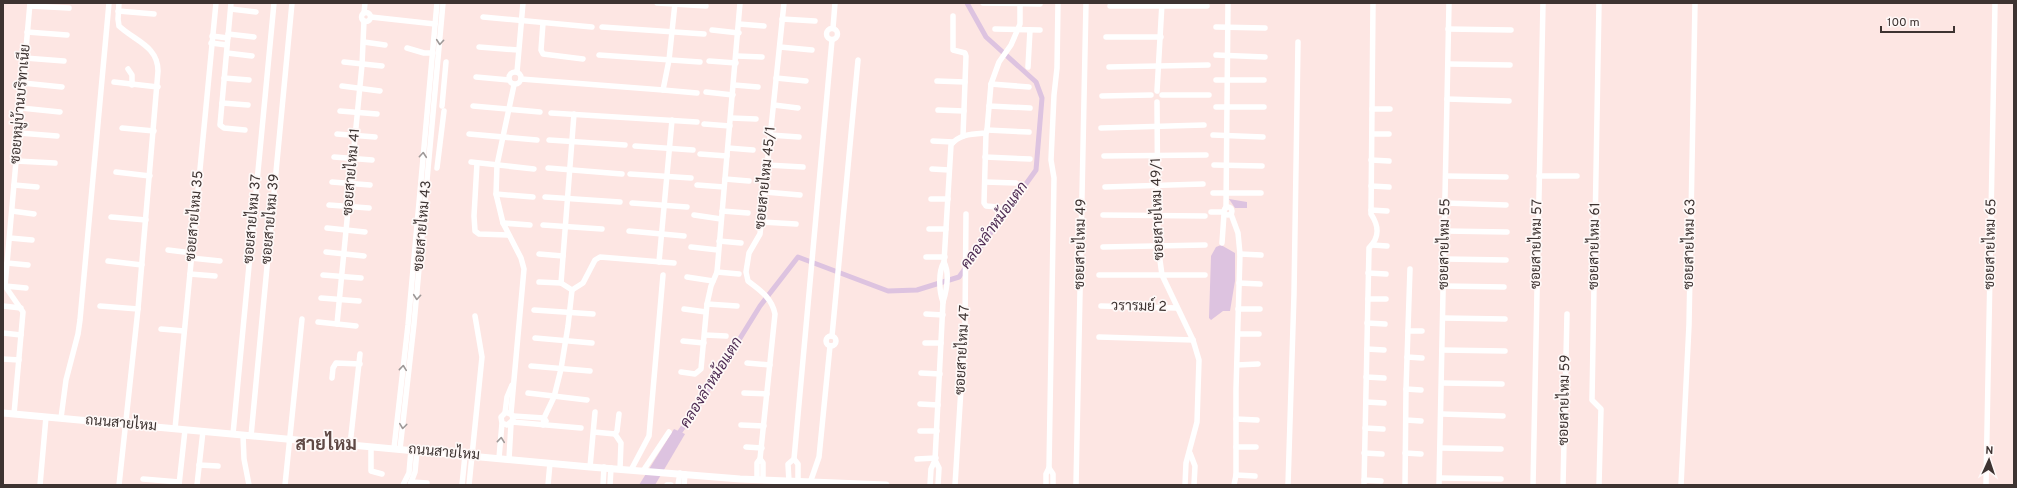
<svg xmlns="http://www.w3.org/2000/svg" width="2017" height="488" font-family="Overpass,Sarabun,sans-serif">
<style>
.water{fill:#ddc3e0}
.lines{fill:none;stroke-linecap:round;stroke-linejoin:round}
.canal{stroke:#ddc3e0;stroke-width:5}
.minor{stroke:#fff;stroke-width:5.5}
.major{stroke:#fff;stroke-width:7}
.oneway{stroke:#9e9998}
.labels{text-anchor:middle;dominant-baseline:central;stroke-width:3.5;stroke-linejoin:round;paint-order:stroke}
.street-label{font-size:14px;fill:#3d3331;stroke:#fef8f7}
.water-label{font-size:15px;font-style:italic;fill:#4e2c53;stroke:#fef8f7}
.district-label{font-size:18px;font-weight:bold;fill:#5f4945;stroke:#fef8f7}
</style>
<rect width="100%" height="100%" fill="#fde6e3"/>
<!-- water -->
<g class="water">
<polygon points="1229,199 1247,202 1247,208 1235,208"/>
<polygon points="1221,245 1235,253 1235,281 1230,311 1223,311 1211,320 1209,318 1211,256 1216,247"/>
<polygon points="674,429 685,434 655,485 639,485"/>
</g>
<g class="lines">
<!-- canal -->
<polyline class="canal" points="677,436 700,403 760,306 798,257 888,291 917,290 959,277 1036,170 1042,98 1036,82 986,37 967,3"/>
<!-- minor -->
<g class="minor">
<path d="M119,3L118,19L119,26C135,41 158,46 158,71L138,309L119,485"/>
<polyline points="231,3 220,125 224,128 245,130"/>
<polyline points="657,3 706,6"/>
<polyline points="983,3 1040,4"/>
<polyline points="30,6 69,8"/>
<polyline points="1110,6 1207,6"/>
<polyline points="231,9 256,12"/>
<polyline points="118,11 154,14"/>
<circle cx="366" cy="17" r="4.5"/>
<polyline points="364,13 365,3"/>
<polyline points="953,16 953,50 965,53 966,56 963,136"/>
<polyline points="371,17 435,24"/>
<polyline points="483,17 592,27"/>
<polyline points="782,19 815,21"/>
<polyline points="543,23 541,50 543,54 583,59"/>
<polyline points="739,24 764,26"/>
<polyline points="602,27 704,34"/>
<polyline points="1216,27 1265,28"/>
<polyline points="833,28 835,3"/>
<circle cx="832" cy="34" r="5.5"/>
<polyline points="995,29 1040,30"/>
<polyline points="1448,29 1511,30"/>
<polyline points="712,30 739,33"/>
<polyline points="27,32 67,35"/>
<polyline points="228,34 254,37"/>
<polyline points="212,36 228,38"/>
<polyline points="1106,37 1161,37"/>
<polyline points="364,42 385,45"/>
<polyline points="211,43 227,45"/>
<polyline points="479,47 518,50"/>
<polyline points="780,47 812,50"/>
<polyline points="407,48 424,53 433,53"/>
<polyline points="227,53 252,56"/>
<polyline points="599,55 700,62"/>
<polyline points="1216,55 1265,57"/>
<polyline points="737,56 762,57"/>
<polyline points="25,58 64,61"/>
<polyline points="709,61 736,63"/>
<polyline points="344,62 382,66"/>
<polyline points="1448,64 1510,65"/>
<polyline points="1028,67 1030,30"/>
<polyline points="1109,67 1208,65"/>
<polyline points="128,69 132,75 132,85"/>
<circle cx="515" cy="78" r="6"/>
<polyline points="517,72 523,3"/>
<polyline points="476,77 509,80"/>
<polyline points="224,78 249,80"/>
<polyline points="776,78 806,81"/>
<polyline points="521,79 663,90 669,60 675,3"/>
<polyline points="1216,80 1264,80"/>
<polyline points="937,81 965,82"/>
<polyline points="114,82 158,87"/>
<polyline points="23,83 62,87"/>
<polyline points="991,84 1029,87"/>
<polyline points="734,85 758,87"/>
<polyline points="342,86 380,91"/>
<polyline points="663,90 697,93"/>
<polyline points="1157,91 1162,3"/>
<polyline points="706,92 733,95"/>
<polyline points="1162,95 1209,95"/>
<polyline points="1102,96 1151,95"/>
<polyline points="1447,99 1509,101"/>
<polyline points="1157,102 1158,246 1162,275 1193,340 1199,360 1197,422 1186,463 1185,485"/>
<polyline points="222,103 248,105"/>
<polyline points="774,105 798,108"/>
<polyline points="442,106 446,62"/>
<polyline points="473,106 540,112"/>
<polyline points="989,106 1030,108"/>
<polyline points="1216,107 1264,107"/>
<polyline points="21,108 60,112"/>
<polyline points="1372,109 1390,109"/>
<polyline points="938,110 964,111"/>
<polyline points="340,111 377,114"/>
<polyline points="551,113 697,122"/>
<polyline points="731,118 756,119"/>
<polyline points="704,124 730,126"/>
<polyline points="122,128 154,131"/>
<polyline points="1101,128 1204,125"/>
<polyline points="987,130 1029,132"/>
<polyline points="19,133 57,136"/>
<polyline points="986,133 984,203 986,206 998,207"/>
<polyline points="337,134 375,137"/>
<polyline points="469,134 537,140"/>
<polyline points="1372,134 1389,134"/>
<polyline points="770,135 799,137"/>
<polyline points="1213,135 1263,137"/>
<polyline points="549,140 625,145"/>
<polyline points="933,141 953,142"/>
<polyline points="635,146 693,150"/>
<polyline points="728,148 753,150"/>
<polyline points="700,154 727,156"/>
<polyline points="1104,156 1206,155"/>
<polyline points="334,157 372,160"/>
<polyline points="985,157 1030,159"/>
<polyline points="1371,160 1389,161"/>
<polyline points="16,161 55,163"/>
<polyline points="471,162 534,169"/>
<polyline points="477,163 474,216 475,231 479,234 508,235"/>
<polyline points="767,165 803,167"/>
<polyline points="1214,165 1262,166"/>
<polyline points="437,168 444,111"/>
<polyline points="548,168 622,174"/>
<polyline points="932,169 949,170"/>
<polyline points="116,172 150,176"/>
<polyline points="630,174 691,178"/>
<polyline points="1446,176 1506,177"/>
<polyline points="1539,176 1577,176"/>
<polyline points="725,179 749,181"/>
<polyline points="332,182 370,185"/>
<polyline points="985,182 1016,183"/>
<polyline points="14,185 37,187"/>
<polyline points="697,185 724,187"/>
<polyline points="1371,186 1389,187"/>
<polyline points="1105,187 1203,184"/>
<polyline points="765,192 800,195"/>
<polyline points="1213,193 1261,193"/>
<polyline points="496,194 533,197"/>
<polyline points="545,197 620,202"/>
<polyline points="931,199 948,199"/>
<polyline points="632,203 687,207"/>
<polyline points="1445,203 1506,205"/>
<polyline points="329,205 369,208"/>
<circle cx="1228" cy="211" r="4"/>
<polyline points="1226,208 1228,3"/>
<polyline points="1371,210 1387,211"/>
<polyline points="12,211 34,214"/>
<polyline points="722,211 748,213"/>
<polyline points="1211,212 1223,212"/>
<polyline points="1231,214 1238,233 1240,254 1236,389 1236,475 1234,485"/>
<polyline points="694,215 721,219"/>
<polyline points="1103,215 1205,216"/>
<polyline points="111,217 146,220"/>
<polyline points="761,222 796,224"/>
<polyline points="503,223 530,225"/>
<polyline points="543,225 602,229"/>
<polyline points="327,228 365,232"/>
<polyline points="929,229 946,229"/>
<polyline points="629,231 684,236"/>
<polyline points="1445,231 1507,232"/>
<polyline points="10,238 32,240"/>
<polyline points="719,241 741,243"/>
<polyline points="1222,243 1224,214"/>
<polyline points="1372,245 1387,246"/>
<polyline points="691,247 718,250"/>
<polyline points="1103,247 1205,245"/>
<polyline points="168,250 192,253"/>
<polyline points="326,252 364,256"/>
<polyline points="539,254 563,256"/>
<polyline points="1240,254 1261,255"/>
<polyline points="926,257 945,257"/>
<polyline points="191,258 220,261"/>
<polyline points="1445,259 1506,260"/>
<polyline points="108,261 142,265"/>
<polyline points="659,262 672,120"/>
<polyline points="7,263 28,265"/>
<polyline points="717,272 739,274"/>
<polyline points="1368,273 1386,274"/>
<polyline points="190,274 215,276"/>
<polyline points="323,275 361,278"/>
<polyline points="1099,275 1205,275"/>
<polyline points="687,277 713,281"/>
<polyline points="539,282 561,283"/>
<polyline points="1239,283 1260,284"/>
<polyline points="5,286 26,288"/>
<polyline points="1444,286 1504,287"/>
<polyline points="572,290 583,283 595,260 600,257 674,263"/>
<polyline points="321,298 359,301"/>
<polyline points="1368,299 1386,299"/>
<path d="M943,302C939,291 938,272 944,262"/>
<polyline points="707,304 737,306"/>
<polyline points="3,306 21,308"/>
<polyline points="100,306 138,309"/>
<polyline points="1101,306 1177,308"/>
<polyline points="684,309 706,312"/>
<polyline points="1238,309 1260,309"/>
<polyline points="534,310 593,314"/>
<polyline points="926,314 943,315"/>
<polyline points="1443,318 1505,319"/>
<polyline points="318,322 356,326"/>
<polyline points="1367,323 1385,324"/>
<polyline points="337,324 362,65 364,21"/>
<polyline points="161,329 184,331"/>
<polyline points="1408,331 1422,331"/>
<polyline points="3,333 21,335"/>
<polyline points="1238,334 1259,334"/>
<polyline points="705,335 726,336"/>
<circle cx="831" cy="341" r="5"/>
<polyline points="832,336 858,60"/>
<polyline points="1099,337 1193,340"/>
<polyline points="535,338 592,343"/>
<polyline points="683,341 704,343"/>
<polyline points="925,343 941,343"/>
<polyline points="1367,349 1384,350"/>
<polyline points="1442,350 1505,351"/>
<polyline points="1407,357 1422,358"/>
<polyline points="3,359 19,360"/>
<polyline points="747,363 770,365"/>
<polyline points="1237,365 1258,364"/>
<polyline points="531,366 590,371"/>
<polyline points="681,372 695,374 701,369 707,304 711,286 717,272 740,3"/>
<polyline points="921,373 940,374"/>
<polyline points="1366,377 1384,378"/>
<polyline points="332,378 333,368 336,363 360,364"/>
<polyline points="1442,383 1502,384"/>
<polyline points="1406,389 1421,390"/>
<polyline points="528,393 587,400"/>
<polyline points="744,393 767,394"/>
<polyline points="1366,402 1384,403"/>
<polyline points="920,404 938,405"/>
<polyline points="505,413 507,397 512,385"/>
<polyline points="511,413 524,269 521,258 503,223 496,194 497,165 514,85"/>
<polyline points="14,414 23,312 5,286 30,3"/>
<polyline points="1442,414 1503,416"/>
<polyline points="513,416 544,418 546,421"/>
<polyline points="61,418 66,380 78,334 80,320 109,3"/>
<polyline points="1236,419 1257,420"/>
<polyline points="1406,420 1421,421"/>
<polyline points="512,422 581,428"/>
<polyline points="543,425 544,418 554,397 561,369 568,326 572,290 561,283 574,114"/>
<polyline points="741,425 764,426"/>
<polyline points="1365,428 1383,429"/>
<polyline points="175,429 216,3"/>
<polyline points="920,431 937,431"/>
<polyline points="594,432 615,434 617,431 619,414"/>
<polyline points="233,434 274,3"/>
<polyline points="615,434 621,443 620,469"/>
<polyline points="243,435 244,459 249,485"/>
<polyline points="251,436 292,3"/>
<polyline points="350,445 360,354"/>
<polyline points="371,447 371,471 382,474"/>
<polyline points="746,447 762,448"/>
<polyline points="1236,447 1256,447"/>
<polyline points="394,448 408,325 437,3"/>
<polyline points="1441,448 1501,449"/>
<polyline points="400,449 414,324 443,3"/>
<polyline points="1190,453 1195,466 1194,485"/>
<polyline points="1364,453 1382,454"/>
<polyline points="1405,453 1421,454"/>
<polyline points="499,458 502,423 501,417 506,412 512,415 513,420 507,425 502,423"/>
<polyline points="509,459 511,424"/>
<polyline points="760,459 763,463 763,480"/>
<polyline points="794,459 798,464 798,482"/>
<polyline points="917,459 936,458"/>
<polyline points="199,465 218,466"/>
<polyline points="590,467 595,412"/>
<polyline points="1049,468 1053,474 1053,485"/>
<polyline points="631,470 649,436 663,275"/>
<polyline points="643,471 669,432"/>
<polyline points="1236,475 1255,476"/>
<polyline points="1440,478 1501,479"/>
<polyline points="143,479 179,482"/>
<path d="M757,480V463L760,459L775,314C772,298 760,290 748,281L746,272L749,253L760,234L784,3"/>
<polyline points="1364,480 1381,481"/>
<polyline points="411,482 427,483"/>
<polyline points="789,482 788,464 794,459 832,40"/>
<polyline points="810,483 819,457 830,346"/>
<polyline points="40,485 46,417"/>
<polyline points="179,485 185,430"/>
<polyline points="197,485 203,431"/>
<polyline points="285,485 302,319"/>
<polyline points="403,485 409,473 411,450"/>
<polyline points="410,485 415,472 417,451"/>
<polyline points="462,485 465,455"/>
<polyline points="469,485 482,357 475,316"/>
<polyline points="548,485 550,463"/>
<polyline points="603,485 604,467"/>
<polyline points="610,485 611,468"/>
<polyline points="667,485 671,485"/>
<polyline points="678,485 680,473"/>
<polyline points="684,485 685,474"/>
<polyline points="930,485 931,469 935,460"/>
<path d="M938,485L939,468L935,460L943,302C947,289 950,274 944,262L951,145C959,134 972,134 986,133L987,130L991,84L999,62L1011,45L1020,24V3"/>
<polyline points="955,485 965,324 966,214"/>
<polyline points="1046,485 1046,474 1049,468 1054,178 1051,160 1054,95 1057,68 1058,3"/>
<polyline points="1076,485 1086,3"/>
<polyline points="1288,485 1294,294 1298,42"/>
<path d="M1364,485L1369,248C1380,237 1379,226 1371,214L1373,3"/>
<polyline points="1405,485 1406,389 1410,269"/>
<polyline points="1439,485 1449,3"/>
<polyline points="1533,485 1543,3"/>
<polyline points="1563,485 1567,314"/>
<polyline points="1599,485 1601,409 1592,400 1599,3"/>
<polyline points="1681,485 1689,325 1695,3"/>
<polyline points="1986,485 1995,3"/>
</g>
<!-- major -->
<polyline class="major" points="3,413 590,467 740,479 886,485"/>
</g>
<!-- one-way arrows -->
<defs><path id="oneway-chevron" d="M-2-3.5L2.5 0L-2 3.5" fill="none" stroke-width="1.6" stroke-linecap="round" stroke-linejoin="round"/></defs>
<g class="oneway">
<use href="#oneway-chevron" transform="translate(440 42) rotate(95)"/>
<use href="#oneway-chevron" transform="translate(423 155) rotate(-85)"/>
<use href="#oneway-chevron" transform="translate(417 297) rotate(95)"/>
<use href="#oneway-chevron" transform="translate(403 368) rotate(-84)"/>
<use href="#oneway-chevron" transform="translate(403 426) rotate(97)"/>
<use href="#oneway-chevron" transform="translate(501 440) rotate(-84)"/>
</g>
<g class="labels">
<!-- street labels -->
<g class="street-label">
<text transform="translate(21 104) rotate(-85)">ซอยหมู่บ้านบริทาเนีย</text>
<text transform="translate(352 172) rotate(-85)">ซอยสายไหม 41</text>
<text transform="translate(766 178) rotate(-84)">ซอยสายไหม 45/1</text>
<text transform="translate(1158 209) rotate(-92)">ซอยสายไหม 49/1</text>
<text transform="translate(195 216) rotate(-85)">ซอยสายไหม 35</text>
<text transform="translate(253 219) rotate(-85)">ซอยสายไหม 37</text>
<text transform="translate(271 219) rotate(-85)">ซอยสายไหม 39</text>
<text transform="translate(423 226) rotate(-85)">ซอยสายไหม 43</text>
<text transform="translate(1081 244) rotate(-89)">ซอยสายไหม 49</text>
<text transform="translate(1445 244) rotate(-89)">ซอยสายไหม 55</text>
<text transform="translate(1537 244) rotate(-89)">ซอยสายไหม 57</text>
<text transform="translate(1690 244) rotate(-89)">ซอยสายไหม 63</text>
<text transform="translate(1991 244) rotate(-89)">ซอยสายไหม 65</text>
<text transform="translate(1595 246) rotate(-89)">ซอยสายไหม 61</text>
<text transform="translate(1139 307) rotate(1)">วรารมย์ 2</text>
<text transform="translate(963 350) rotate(-87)">ซอยสายไหม 47</text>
<text transform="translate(1565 400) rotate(-89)">ซอยสายไหม 59</text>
<text transform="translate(121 424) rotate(5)">ถนนสายไหม</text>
<text transform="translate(444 453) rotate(5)">ถนนสายไหม</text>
</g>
<!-- water labels -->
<g class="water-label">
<text transform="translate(995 226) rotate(-54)">คลองลำหม้อแตก</text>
<text transform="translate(712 383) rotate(-58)">คลองลำหม้อแตก</text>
</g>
<!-- district labels -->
<g class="district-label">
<text x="326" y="445">สายไหม</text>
</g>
</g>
<!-- border -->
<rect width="2017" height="488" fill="none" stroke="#3d3331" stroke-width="8"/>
<!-- north arrow -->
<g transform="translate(1989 460) rotate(3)" stroke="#fef8f7" stroke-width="3" paint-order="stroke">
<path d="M0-3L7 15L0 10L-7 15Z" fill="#3d3331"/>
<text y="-6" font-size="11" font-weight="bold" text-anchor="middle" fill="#3d3331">N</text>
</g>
<!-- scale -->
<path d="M1881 26v6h73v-6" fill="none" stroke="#3d3331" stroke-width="2"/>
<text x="1887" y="26" font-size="12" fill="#3d3331" stroke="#fef8f7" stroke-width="3" paint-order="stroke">100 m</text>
</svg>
